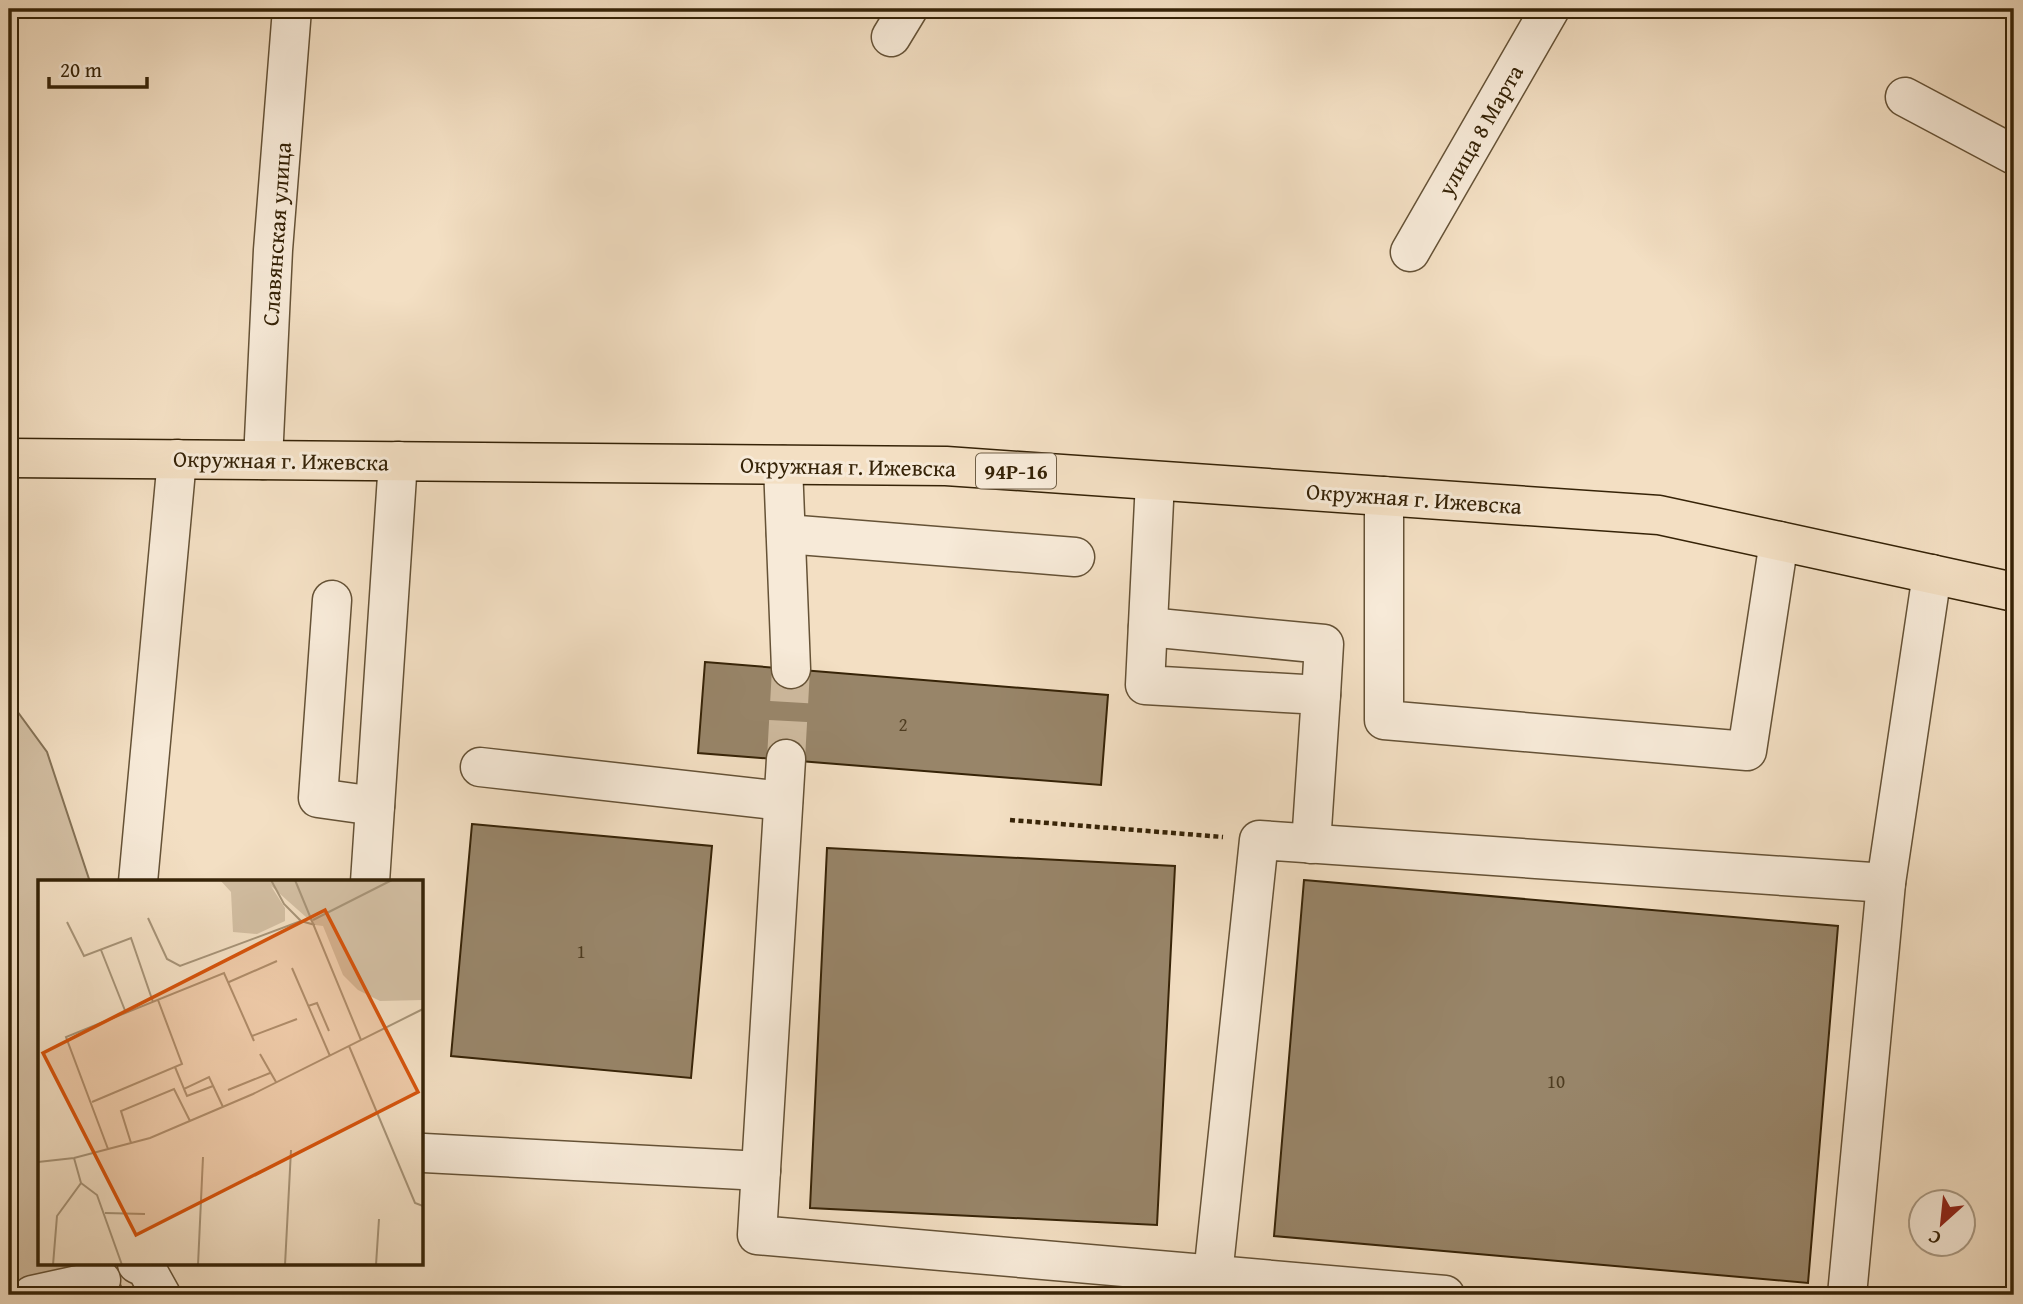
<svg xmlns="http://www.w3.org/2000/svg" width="2023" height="1304" font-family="'Gentium Book Plus',serif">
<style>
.green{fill:#d3bfa3;stroke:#847155;stroke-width:2}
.building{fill:#988569;stroke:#362307;stroke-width:2}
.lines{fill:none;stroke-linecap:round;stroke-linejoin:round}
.minor-tunnel{stroke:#cdb99d;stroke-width:38;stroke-dasharray:38 19;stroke-linecap:butt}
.minor-casing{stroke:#655236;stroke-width:41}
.major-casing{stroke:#362307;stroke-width:41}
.path{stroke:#362307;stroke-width:4.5;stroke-dasharray:5 3.5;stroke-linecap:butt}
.minor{stroke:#f7ead8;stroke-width:38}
.major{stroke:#f3dfc3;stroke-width:38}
.labels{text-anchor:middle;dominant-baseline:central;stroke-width:6;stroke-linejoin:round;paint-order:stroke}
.number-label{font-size:19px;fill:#4e3c20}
.shield{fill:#f7ead8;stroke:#705f46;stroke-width:2}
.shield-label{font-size:21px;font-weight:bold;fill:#362307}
.street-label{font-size:23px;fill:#362307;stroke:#f7ead8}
.inset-road{fill:none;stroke:#a79478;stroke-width:2}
.view{fill:#d6540c;fill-opacity:0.15;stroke:#d6540c;stroke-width:3.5}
.inset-edge{fill:none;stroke:#362307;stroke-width:3.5}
</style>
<rect width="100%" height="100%" fill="#f3dfc3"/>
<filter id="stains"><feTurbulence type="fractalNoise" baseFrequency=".00286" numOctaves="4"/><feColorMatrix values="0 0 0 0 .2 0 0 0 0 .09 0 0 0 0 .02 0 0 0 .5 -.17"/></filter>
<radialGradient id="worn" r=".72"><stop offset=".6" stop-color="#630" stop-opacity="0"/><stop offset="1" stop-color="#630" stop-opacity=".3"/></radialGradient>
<!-- green -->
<polygon class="green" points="9,700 47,752 90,882 40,882 40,1264 111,1264 125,1295 9,1295"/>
<!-- building -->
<g class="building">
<polygon points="705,662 1108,695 1101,785 698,753"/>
<polygon points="472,824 712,846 691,1078 451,1056"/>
<polygon points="827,848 1175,866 1157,1225 810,1208"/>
<polygon points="1304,880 1838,926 1808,1283 1274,1236"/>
</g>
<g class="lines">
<!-- minor-tunnel -->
<polyline class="minor-tunnel" points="786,759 791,669"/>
<!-- minor casing -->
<g class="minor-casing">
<g id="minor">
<polyline points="891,37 908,9"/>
<polyline points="1905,97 2014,155"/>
<polyline points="1410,252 1550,9"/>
<polyline points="263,460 273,250 292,9"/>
<polyline points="783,465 791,669"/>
<polyline points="1155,481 1145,685 1321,695 1311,844"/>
<polyline points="1384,496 1384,720 1747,751 1779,541"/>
<polyline points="786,534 1075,557"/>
<polyline points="332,600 318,798 375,806"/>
<polyline points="1148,627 1324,644 1321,695"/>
<polyline points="786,759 757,1235 1445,1295"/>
<polyline points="480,767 783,801"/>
<polyline points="138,882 177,459"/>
<polyline points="370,882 398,461"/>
<polyline points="424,1153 761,1171"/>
<polyline points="137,1264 146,1268 161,1295"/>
<polyline points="1213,1275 1259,840 1886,883"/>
<polyline points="32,1295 101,1280"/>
<polyline points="1847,1295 1886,883 1932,574"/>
</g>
</g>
<!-- major casing -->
<g class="major-casing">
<polyline id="major" points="9,458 946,466 1659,515 2014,592"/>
</g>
<!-- path -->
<polyline class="path" points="1010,820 1223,837"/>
<!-- minor -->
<use href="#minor" class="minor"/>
<!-- major -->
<use href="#major" class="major"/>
</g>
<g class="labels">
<!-- number labels -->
<g class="number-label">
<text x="903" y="724">2</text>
<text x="581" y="951">1</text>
<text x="1556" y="1081">10</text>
</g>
<!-- shield labels -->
<rect class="shield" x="976" y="453.5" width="80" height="35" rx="5"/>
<g class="shield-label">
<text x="1016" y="471">94Р-16</text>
</g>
<!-- street labels -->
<g class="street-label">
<text transform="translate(1480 130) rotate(-60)">улица 8 Марта</text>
<text transform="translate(276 234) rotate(-86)">Славянская улица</text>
<text transform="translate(281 460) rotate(1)">Окружная г. Ижевска</text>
<text transform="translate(848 466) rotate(1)">Окружная г. Ижевска</text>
<text transform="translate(1414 498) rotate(4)">Окружная г. Ижевска</text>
</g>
</g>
<!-- overview -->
<g transform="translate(38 880)">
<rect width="385" height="385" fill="#f3dfc3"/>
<path d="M182,0H385V120L342,121L320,110L305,95L285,46L277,45L233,6L247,28V41L219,54L195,52L193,12Z" fill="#d3bfa3"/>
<path class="inset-road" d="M233,0L246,24L263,41L277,45M257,0L323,160M110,38L129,79L142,86L263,41M275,40L354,0M29,42L46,76L93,58L115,122M63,70L88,133M254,88L292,176M191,102L239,81M270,126L279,123L291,151M214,156L259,139M311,166L377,323L385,326M222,174L238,202M137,187L146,209L171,197L185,227M146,209L149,216L175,206M190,210L232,193M54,222L144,184L120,120M93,263L83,231L136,209L152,241M70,269L28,157L186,93L216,161M0,282L36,278L112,258L215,214L385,129M43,303L59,315L84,385M67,333L107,334M15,385L19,336L43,303L36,278M160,385L165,277M247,385L253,270M338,385L341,339"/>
<path class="view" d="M287,30L380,212L98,355L5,173Z"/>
<rect width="385" height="385" class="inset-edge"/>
</g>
<!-- margin -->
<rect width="2023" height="1304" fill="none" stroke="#f3dfc3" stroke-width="35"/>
<rect x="10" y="10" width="2002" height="1283" fill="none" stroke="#362307" stroke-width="3.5"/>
<rect x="18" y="18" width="1988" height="1269" fill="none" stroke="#362307" stroke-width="2"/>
<!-- north arrow -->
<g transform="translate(1942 1223) rotate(207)"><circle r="33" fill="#f7ead8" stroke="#aa9a84" stroke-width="2"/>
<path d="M0-5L12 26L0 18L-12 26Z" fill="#8f2418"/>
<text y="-10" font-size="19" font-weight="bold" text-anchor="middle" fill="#362307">С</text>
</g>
<!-- scale -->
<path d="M49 77v10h98v-10" fill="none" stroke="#362307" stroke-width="3.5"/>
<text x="60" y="77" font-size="21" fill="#362307" stroke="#f7ead8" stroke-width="5" paint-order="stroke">20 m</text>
<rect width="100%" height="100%" filter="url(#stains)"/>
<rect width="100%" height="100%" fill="url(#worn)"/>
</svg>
